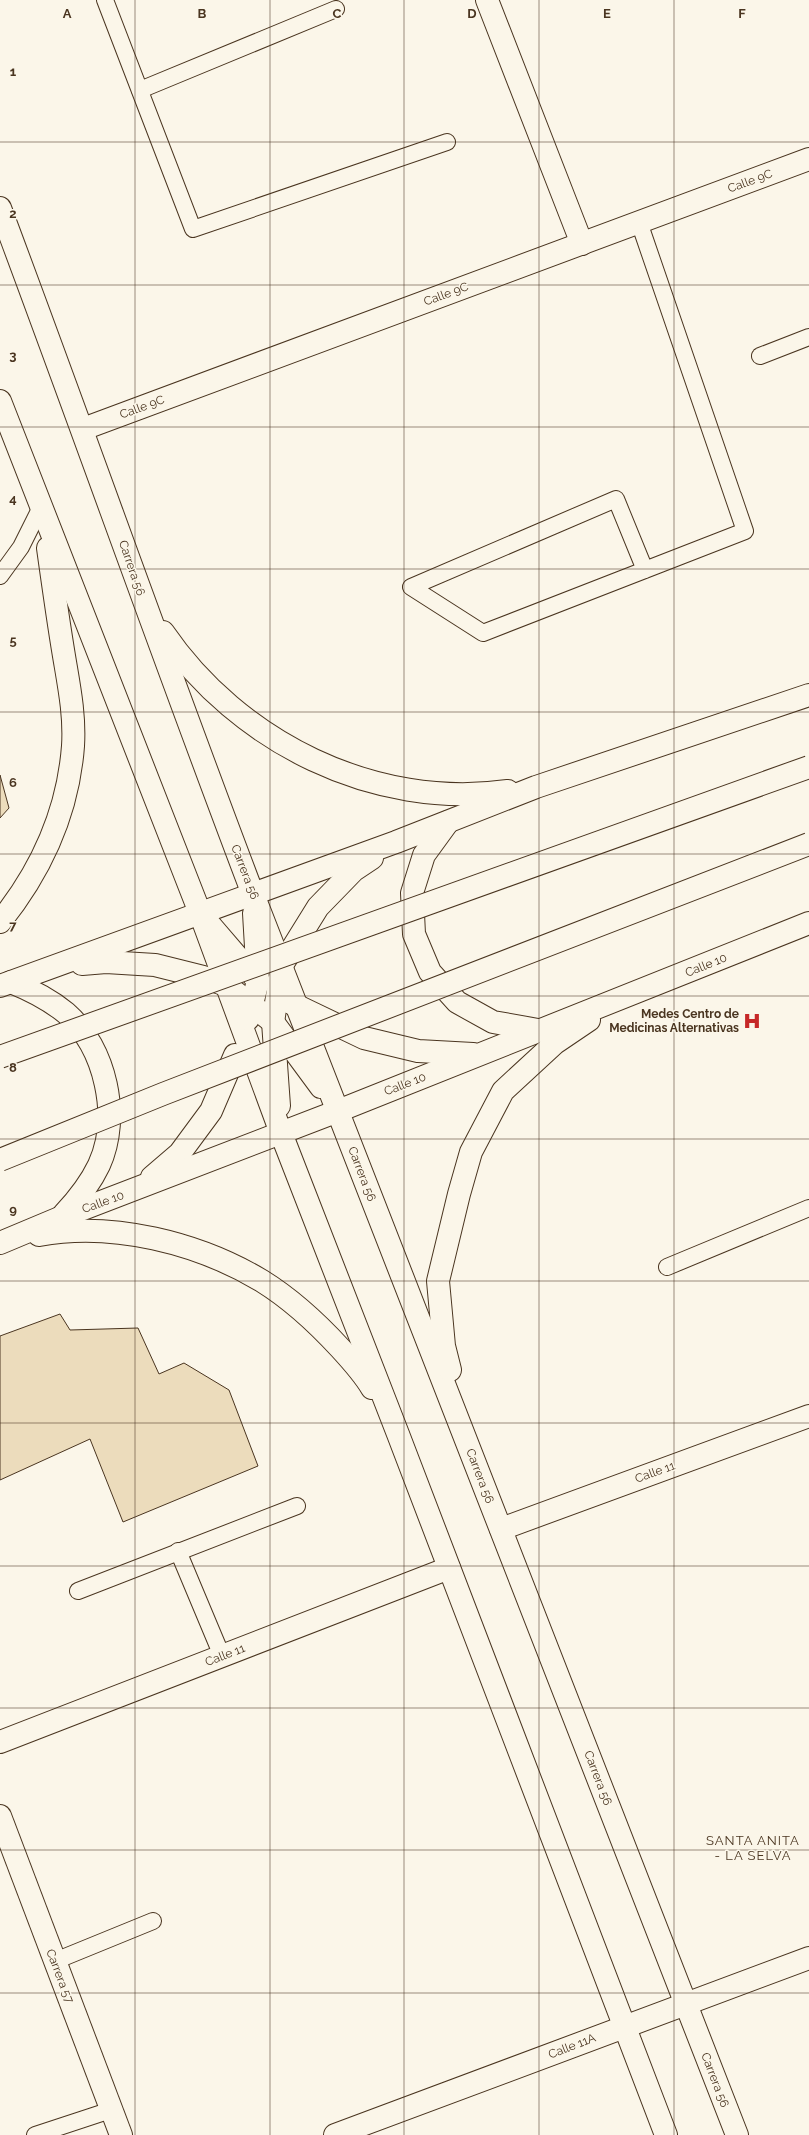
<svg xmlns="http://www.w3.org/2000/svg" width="809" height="2135" font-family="Raleway,sans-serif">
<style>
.building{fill:#ecdcbc;stroke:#4a3520}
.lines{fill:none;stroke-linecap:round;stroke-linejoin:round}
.lane-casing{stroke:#4a3520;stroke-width:18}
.street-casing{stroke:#4a3520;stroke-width:24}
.secondary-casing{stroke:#4a3520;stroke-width:24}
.lane{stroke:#fbf6e9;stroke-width:16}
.street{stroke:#fbf6e9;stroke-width:22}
.secondary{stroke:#fbf6e9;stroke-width:22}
.primary-bridge-casing{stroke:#4a3520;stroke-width:24;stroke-linecap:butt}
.primary-bridge{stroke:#fbf6e9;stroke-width:22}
.grid{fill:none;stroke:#4a3520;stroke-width:1;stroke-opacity:0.55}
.labels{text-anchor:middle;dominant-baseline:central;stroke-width:3;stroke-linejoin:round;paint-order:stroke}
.street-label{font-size:12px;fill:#4a3520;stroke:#fbf6e9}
.poi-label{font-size:12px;font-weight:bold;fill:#4a3520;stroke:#fbf6e9;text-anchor:end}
.neighbourhood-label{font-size:13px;letter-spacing:1px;fill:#4a3520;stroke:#fbf6e9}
.grid-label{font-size:13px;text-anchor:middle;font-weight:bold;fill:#4a3520;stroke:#fbf6e9;stroke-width:3;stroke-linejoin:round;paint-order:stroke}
</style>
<rect width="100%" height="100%" fill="#fbf6e9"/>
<!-- building -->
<g class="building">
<polygon points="0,775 9,808 0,818"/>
<polygon points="60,1314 70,1330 138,1328 159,1374 184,1363 229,1390 258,1466 123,1522 90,1439 0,1480 0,1336"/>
</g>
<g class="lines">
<!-- lane casing -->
<g class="lane-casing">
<g id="lane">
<polyline points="105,0 193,229 447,142"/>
<polyline points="140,90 336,9"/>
<polyline points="639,222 745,531 483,633 411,587 616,499 645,570"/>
<polyline points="760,356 809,337"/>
<polyline points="0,576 21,547 41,507"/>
<polyline points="667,1267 809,1208"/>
<polyline points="178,1551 222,1656"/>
<polyline points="78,1591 297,1506"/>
<polyline points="55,1961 153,1921"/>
<polyline points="35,2135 111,2110"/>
</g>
</g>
<!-- street casing -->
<g class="street-casing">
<g id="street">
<polyline points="487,0 582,244"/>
<polyline points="83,429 809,159"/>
<polyline points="501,1529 809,1416"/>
<polyline points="0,1742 449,1568"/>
<polyline points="0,1816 121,2135"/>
<polyline points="335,2135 809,1958"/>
</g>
</g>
<!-- secondary casing -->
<g class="secondary-casing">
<g id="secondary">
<path d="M0,208C85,435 165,663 251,889C410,1305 576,1719 737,2135"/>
<polyline points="0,401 200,913 281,1133 398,1434 666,2135"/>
<path d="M163,632C238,742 374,810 508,791"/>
<polyline points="448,822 424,855 412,893 414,934 430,972 457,1002 493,1022 538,1030"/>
<path d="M0,922C41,871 68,813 73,746C75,715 69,686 64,656C58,620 53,584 48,548"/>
<polyline points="210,925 259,982"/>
<polyline points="82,964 106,962 155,965 203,977 226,985 273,1022 321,1087"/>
<path d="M11,982C31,990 49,999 66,1013C106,1048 121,1117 99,1165C90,1184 78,1199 64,1214"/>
<polyline points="0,986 396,842 536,787 809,695"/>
<polyline points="291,1003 364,1038 418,1051 473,1054"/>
<polyline points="248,1019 258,981 254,913"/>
<polyline points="279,1106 273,1022 282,965 318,907 354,870 372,858"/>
<polyline points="152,1177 180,1153 211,1111 235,1055"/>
<path d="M39,1235C112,1221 199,1243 262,1281C291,1299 317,1323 340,1348C352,1361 363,1373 372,1388"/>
<polyline points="0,1243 62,1217 338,1111 809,923"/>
<polyline points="450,1370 444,1346 438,1281 459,1194 471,1152 503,1091 555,1043 589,1020"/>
</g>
</g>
<!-- lane -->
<use href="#lane" class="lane"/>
<!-- street -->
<use href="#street" class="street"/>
<!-- secondary -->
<use href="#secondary" class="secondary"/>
<!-- primary-bridge casing -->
<g class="primary-bridge-casing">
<g id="primary-bridge">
<polyline points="0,1057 809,767"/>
<polyline points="0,1160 163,1094 809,844"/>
</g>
</g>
<!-- primary-bridge -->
<use href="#primary-bridge" class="primary-bridge"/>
</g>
<!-- grid -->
<path class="grid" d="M135,0V2135M270,0V2135M404,0V2135M539,0V2135M674,0V2135M0,142H809M0,285H809M0,427H809M0,569H809M0,712H809M0,854H809M0,996H809M0,1139H809M0,1281H809M0,1423H809M0,1566H809M0,1708H809M0,1850H809M0,1993H809"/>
<!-- icons -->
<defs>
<g id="hospital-bare" transform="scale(1.38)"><path d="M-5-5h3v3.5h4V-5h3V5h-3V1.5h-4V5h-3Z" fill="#c62828" stroke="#fbf6e9" stroke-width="2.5" paint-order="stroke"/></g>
</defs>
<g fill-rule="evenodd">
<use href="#hospital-bare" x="752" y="1021"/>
</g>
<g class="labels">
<!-- street labels -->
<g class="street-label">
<text transform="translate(750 181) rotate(-20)">Calle 9C</text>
<text transform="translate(446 294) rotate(-20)">Calle 9C</text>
<text transform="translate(142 407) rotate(-20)">Calle 9C</text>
<text transform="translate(132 568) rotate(71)">Carrera 56</text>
<text transform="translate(245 872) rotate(69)">Carrera 56</text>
<text transform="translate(706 965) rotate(-22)">Calle 10</text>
<text transform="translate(405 1084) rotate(-21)">Calle 10</text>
<text transform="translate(362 1174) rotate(69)">Carrera 56</text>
<text transform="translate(103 1202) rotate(-20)">Calle 10</text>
<text transform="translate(655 1472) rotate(-20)">Calle 11</text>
<text transform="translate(480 1476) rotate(69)">Carrera 56</text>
<text transform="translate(225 1655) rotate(-21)">Calle 11</text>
<text transform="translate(598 1778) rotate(69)">Carrera 56</text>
<text transform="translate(60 1976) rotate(69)">Carrera 57</text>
<text transform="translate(572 2046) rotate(-21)">Calle 11A</text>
<text transform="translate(715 2080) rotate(69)">Carrera 56</text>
</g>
<!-- poi labels -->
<g class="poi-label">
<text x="739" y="1014">Medes Centro de<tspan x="739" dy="14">Medicinas Alternativas</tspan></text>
</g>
<!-- neighbourhood labels -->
<g class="neighbourhood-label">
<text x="753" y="1840">SANTA ANITA<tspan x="753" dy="15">- LA SELVA</tspan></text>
</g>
</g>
<g class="grid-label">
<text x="67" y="18">A</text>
<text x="202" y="18">B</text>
<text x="337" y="18">C</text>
<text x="472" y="18">D</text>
<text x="607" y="18">E</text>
<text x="742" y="18">F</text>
<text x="13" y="76">1</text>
<text x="13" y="218">2</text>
<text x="13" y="360">3</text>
<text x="13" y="503">4</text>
<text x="13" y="645">5</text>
<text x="13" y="787">6</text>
<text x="13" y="930">7</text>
<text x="13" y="1072">8</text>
<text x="13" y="1214">9</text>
</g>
</svg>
